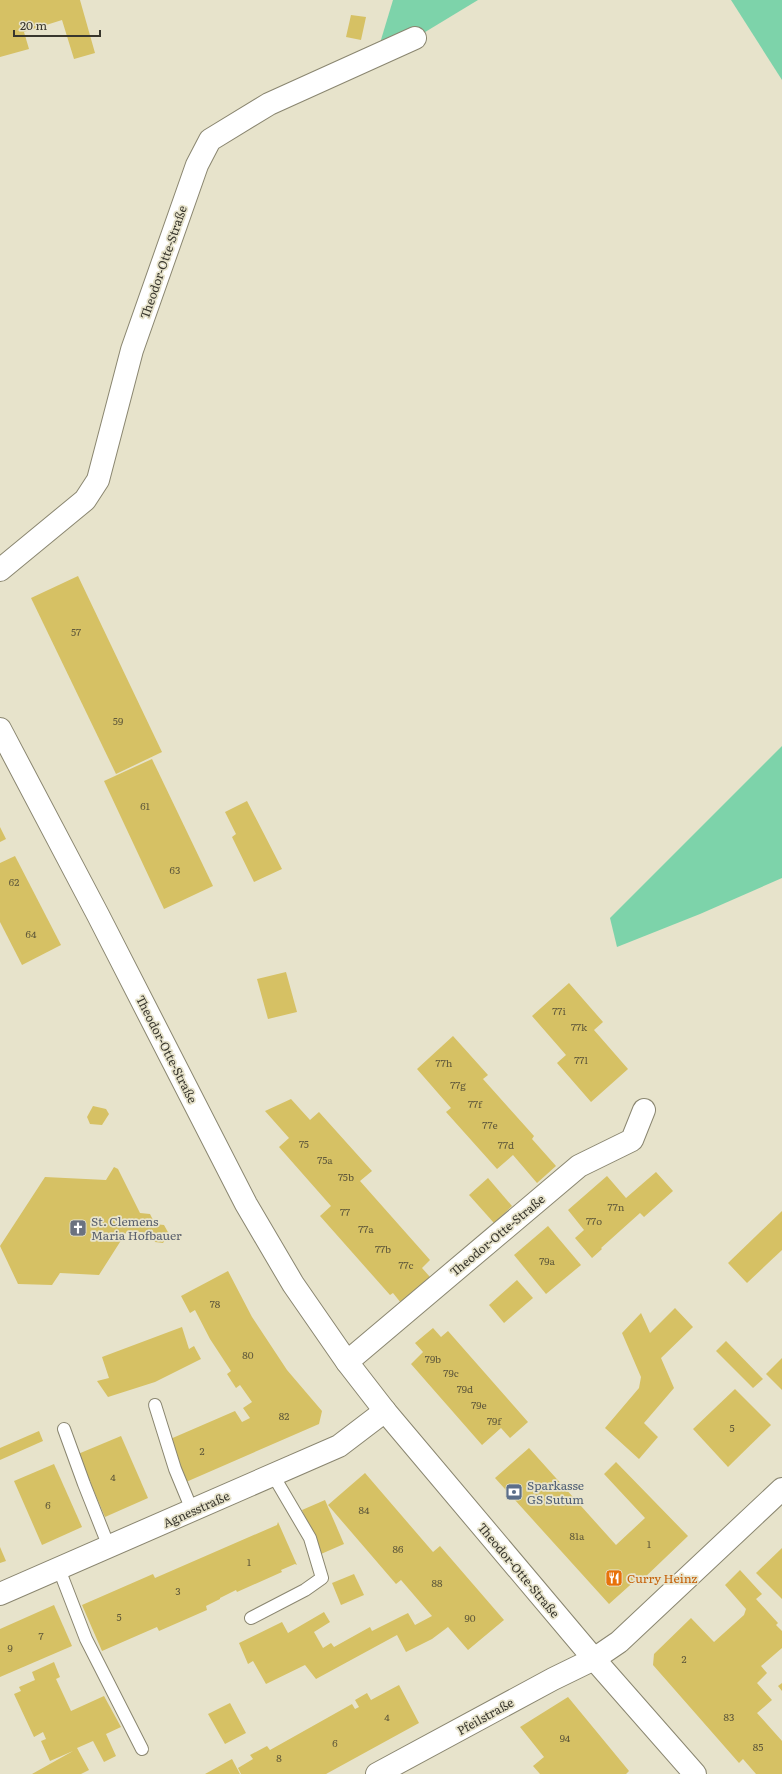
<svg xmlns="http://www.w3.org/2000/svg" width="782" height="1774" font-family="Literata,serif">
<style>
.green{fill:#7dd3aa}
.building{fill:#d6c164}
.lines{fill:none;stroke-linecap:round;stroke-linejoin:round}
.service-casing{stroke:#8a8670;stroke-width:14}
.minor-casing{stroke:#8a8670;stroke-width:24}
.tertiary-casing{stroke:#8a8670;stroke-width:24}
.service{stroke:#fff;stroke-width:12}
.minor{stroke:#fff;stroke-width:22}
.tertiary{stroke:#fff;stroke-width:22}
.labels{text-anchor:middle;dominant-baseline:central;stroke-width:3.5;stroke-linejoin:round;paint-order:stroke}
.number-label{font-size:10px;fill:#60593b}
.street-label{font-size:12px;fill:#38362d;stroke:#e7e3cb}
.worship-label{font-size:12px;fill:#5b616d;stroke:#e7e3cb;text-anchor:start}
.service-label{font-size:12px;fill:#4e5e75;stroke:#e7e3cb;text-anchor:start}
.food-label{font-size:12px;fill:#c56008;stroke:#e7e3cb;text-anchor:start}
</style>
<rect width="100%" height="100%" fill="#e7e3cb"/>
<!-- green -->
<g class="green">
<polygon points="393,0 478,0 374,63"/>
<polygon points="731,0 782,0 782,80"/>
<polygon points="782,746 782,878 700,914 617,947 610,918"/>
</g>
<!-- building -->
<g class="building">
<polygon points="0,0 80,0 95,53 74,59 62,20 24,32 29,49 0,57"/>
<polygon points="351,15 366,17 361,40 346,37"/>
<polygon points="78,576 162,752 116,774 31,598"/>
<polygon points="152,759 213,886 164,909 104,781"/>
<polygon points="247,801 282,869 254,882 232,837 236,834 225,812"/>
<polygon points="0,827 6,839 0,842"/>
<polygon points="15,856 61,945 22,965 0,922 0,863"/>
<polygon points="286,972 297,1012 268,1019 257,979"/>
<polygon points="569,983 603,1022 594,1030 628,1069 591,1102 557,1063 566,1055 532,1016"/>
<polygon points="453,1036 488,1075 483,1079 534,1136 532,1139 556,1166 537,1183 513,1155 497,1169 446,1112 451,1108 417,1069"/>
<polygon points="291,1099 310,1120 319,1112 372,1171 360,1181 430,1260 422,1268 430,1277 401,1303 393,1293 390,1295 320,1216 331,1206 279,1147 289,1138 265,1111"/>
<polygon points="93,1106 106,1109 109,1114 102,1125 90,1124 87,1117"/>
<polygon points="114,1167 118,1169 140,1213 150,1214 155,1224 164,1225 169,1234 163,1243 155,1242 150,1233 127,1231 99,1275 60,1273 52,1285 18,1284 0,1246 45,1177 106,1180"/>
<polygon points="656,1172 673,1191 644,1217 640,1213 601,1248 602,1249 592,1258 575,1238 584,1230 568,1210 607,1176 626,1198"/>
<polygon points="488,1178 512,1206 494,1223 469,1195"/>
<polygon points="782,1211 782,1250 747,1283 728,1263"/>
<polygon points="548,1226 581,1265 546,1294 514,1255"/>
<polygon points="228,1271 252,1317 287,1370 322,1411 319,1424 186,1482 168,1440 235,1411 242,1422 250,1418 243,1408 252,1402 240,1385 236,1388 227,1374 231,1371 210,1339 195,1310 190,1313 181,1296"/>
<polygon points="517,1280 533,1298 504,1323 489,1305"/>
<polygon points="675,1308 693,1327 661,1358 674,1388 644,1423 658,1437 639,1459 605,1428 639,1388 641,1377 622,1333 641,1313 650,1333"/>
<polygon points="182,1327 189,1349 194,1346 201,1359 155,1382 108,1397 97,1381 109,1378 102,1357"/>
<polygon points="433,1328 441,1337 448,1331 528,1422 510,1438 501,1428 482,1445 411,1364 423,1352 415,1343"/>
<polygon points="726,1341 763,1379 753,1388 716,1351"/>
<polygon points="782,1358 782,1390 766,1374"/>
<polygon points="735,1389 771,1425 728,1467 693,1429"/>
<polygon points="39,1431 43,1441 0,1460 0,1448"/>
<polygon points="121,1436 148,1498 105,1517 78,1454"/>
<polygon points="529,1448 616,1545 645,1518 604,1474 616,1462 688,1536 641,1581 638,1578 609,1604 495,1478"/>
<polygon points="54,1464 82,1527 42,1545 14,1481"/>
<polygon points="365,1473 433,1552 440,1546 504,1620 468,1650 448,1627 432,1639 406,1652 397,1635 316,1679 305,1665 266,1684 253,1661 248,1664 239,1643 282,1622 288,1633 324,1612 330,1622 314,1632 323,1648 331,1643 334,1647 370,1627 372,1631 408,1613 415,1625 432,1616 401,1580 396,1584 328,1505"/>
<polygon points="325,1500 344,1544 321,1554 302,1510"/>
<polygon points="278,1522 297,1565 295,1564 281,1570 282,1572 237,1592 236,1590 220,1598 220,1599 206,1606 207,1610 159,1631 157,1627 102,1651 82,1605 153,1574 155,1578 277,1525"/>
<polygon points="0,1547 6,1561 0,1563"/>
<polygon points="782,1548 782,1599 756,1573"/>
<polygon points="740,1570 762,1594 756,1599 778,1623 776,1625 782,1631 782,1648 761,1666 767,1673 757,1683 772,1700 757,1713 782,1741 782,1774 756,1774 743,1759 739,1763 653,1665 654,1654 691,1618 714,1642 744,1615 746,1609 725,1585"/>
<polygon points="354,1574 364,1595 341,1605 332,1583"/>
<polygon points="54,1605 72,1646 0,1677 0,1629"/>
<polygon points="54,1662 60,1677 56,1679 71,1711 104,1696 121,1727 106,1734 116,1756 104,1762 93,1741 77,1748 89,1770 81,1774 32,1774 73,1751 50,1761 41,1741 46,1739 43,1732 34,1737 14,1694 21,1691 19,1687 35,1680 32,1672"/>
<polygon points="782,1683 782,1691 778,1686"/>
<polygon points="399,1685 419,1723 326,1774 241,1774 238,1768 253,1759 250,1755 267,1746 270,1750 352,1704 355,1709 359,1707 355,1700 367,1693 371,1700"/>
<polygon points="568,1697 629,1771 626,1774 540,1774 533,1766 544,1757 520,1727"/>
<polygon points="230,1703 246,1733 225,1744 208,1714"/>
<polygon points="232,1759 240,1774 205,1774"/>
</g>
<g class="lines">
<!-- service casing -->
<g class="service-casing">
<g id="service">
<polyline points="155,1405 175,1469 192,1510"/>
<polyline points="64,1429 84,1484 109,1547"/>
<polyline points="59,1569 86,1639 142,1749"/>
<polyline points="251,1618 305,1590 322,1578 310,1538 273,1475"/>
</g>
</g>
<!-- minor casing -->
<g class="minor-casing">
<g id="minor">
<polyline points="0,570 85,500 98,480 132,350 197,165 210,140 269,104 415,38"/>
<polyline points="347,1362 579,1166 632,1140 644,1110"/>
<polyline points="0,1594 339,1446 385,1411"/>
<polyline points="377,1774 553,1679 594,1659 619,1642 782,1489"/>
</g>
</g>
<!-- tertiary casing -->
<g class="tertiary-casing">
<polyline id="tertiary" points="0,729 98,915 246,1204 293,1284 347,1362 385,1411 594,1659 695,1774"/>
</g>
<!-- service -->
<use href="#service" class="service"/>
<!-- minor -->
<use href="#minor" class="minor"/>
<!-- tertiary -->
<use href="#tertiary" class="tertiary"/>
</g>
<!-- icons -->
<defs>
<g id="church-square" transform="scale(0.9)"><rect x="-9" y="-9" width="18" height="18" rx="4" fill="#6b7280" stroke="#e7e3cb"/><path d="M-1.2-6h2.4v3.5h3.3v2.4h-3.3V6h-2.4V-.1h-3.3v-2.4h3.3Z" fill="#fff"/></g>
<g id="bank-square" transform="scale(0.9)"><rect x="-9" y="-9" width="18" height="18" rx="4" fill="#5c6f8a" stroke="#e7e3cb"/><path d="M-6-4H6V4H-6ZM0-2.3a2.3 2.3 0 1 0 0 4.6a2.3 2.3 0 1 0 0-4.6Z" fill="#fff"/></g>
<g id="restaurant-square" transform="scale(0.9)"><rect x="-9" y="-9" width="18" height="18" rx="4" fill="#e8710a" stroke="#e7e3cb"/><path d="M-5-6h1v4h1v-4h1v4h1v-4h1v5L-1.5 .5V6h-2V.5L-5-1ZM5-6V6H3V1.5H1.5Q1.5-4 5-6Z" fill="#fff"/></g>
</defs>
<g fill-rule="evenodd">
<use href="#church-square" x="78" y="1228"/>
<use href="#bank-square" x="514" y="1492"/>
<use href="#restaurant-square" x="614" y="1578"/>
</g>
<g class="labels">
<!-- number labels -->
<g class="number-label">
<text x="76" y="631">57</text>
<text x="118" y="720">59</text>
<text x="145" y="805">61</text>
<text x="175" y="869">63</text>
<text x="14" y="881">62</text>
<text x="31" y="933">64</text>
<text x="559" y="1010">77i</text>
<text x="579" y="1026">77k</text>
<text x="581" y="1059">77l</text>
<text x="444" y="1062">77h</text>
<text x="458" y="1084">77g</text>
<text x="475" y="1103">77f</text>
<text x="490" y="1124">77e</text>
<text x="304" y="1143">75</text>
<text x="506" y="1144">77d</text>
<text x="325" y="1159">75a</text>
<text x="346" y="1176">75b</text>
<text x="616" y="1206">77n</text>
<text x="345" y="1211">77</text>
<text x="594" y="1220">77o</text>
<text x="366" y="1228">77a</text>
<text x="383" y="1248">77b</text>
<text x="547" y="1260">79a</text>
<text x="406" y="1264">77c</text>
<text x="215" y="1303">78</text>
<text x="248" y="1354">80</text>
<text x="433" y="1358">79b</text>
<text x="451" y="1372">79c</text>
<text x="465" y="1388">79d</text>
<text x="479" y="1404">79e</text>
<text x="284" y="1415">82</text>
<text x="494" y="1420">79f</text>
<text x="732" y="1427">5</text>
<text x="202" y="1450">2</text>
<text x="113" y="1476">4</text>
<text x="48" y="1504">6</text>
<text x="364" y="1509">84</text>
<text x="577" y="1535">81a</text>
<text x="649" y="1543">1</text>
<text x="398" y="1548">86</text>
<text x="249" y="1561">1</text>
<text x="437" y="1582">88</text>
<text x="178" y="1590">3</text>
<text x="119" y="1616">5</text>
<text x="470" y="1617">90</text>
<text x="41" y="1635">7</text>
<text x="10" y="1647">9</text>
<text x="684" y="1658">2</text>
<text x="387" y="1716">4</text>
<text x="729" y="1716">83</text>
<text x="565" y="1737">94</text>
<text x="335" y="1742">6</text>
<text x="758" y="1746">85</text>
<text x="279" y="1757">8</text>
</g>
<!-- street labels -->
<g class="street-label">
<text transform="translate(163 262) rotate(-71)">Theodor-Otte-Straße</text>
<text transform="translate(167 1049) rotate(63)">Theodor-Otte-Straße</text>
<text transform="translate(497 1235) rotate(-40)">Theodor-Otte-Straße</text>
<text transform="translate(196 1509) rotate(-24)">Agnesstraße</text>
<text transform="translate(519 1570) rotate(50)">Theodor-Otte-Straße</text>
<text transform="translate(485 1716) rotate(-29)">Pfeilstraße</text>
</g>
<!-- worship labels -->
<g class="worship-label">
<text x="91" y="1221">St. Clemens<tspan x="91" dy="14">Maria Hofbauer</tspan></text>
</g>
<!-- service labels -->
<g class="service-label">
<text x="527" y="1485">Sparkasse<tspan x="527" dy="14">GS Sutum</tspan></text>
</g>
<!-- food labels -->
<g class="food-label">
<text x="627" y="1578">Curry Heinz</text>
</g>
</g>
<!-- scale -->
<path d="M14 30v6h86v-6" fill="none" stroke="#38362d" stroke-width="2"/>
<text x="20" y="30" font-size="12" fill="#38362d" stroke="#e7e3cb" stroke-width="3" paint-order="stroke">20 m</text>
</svg>
